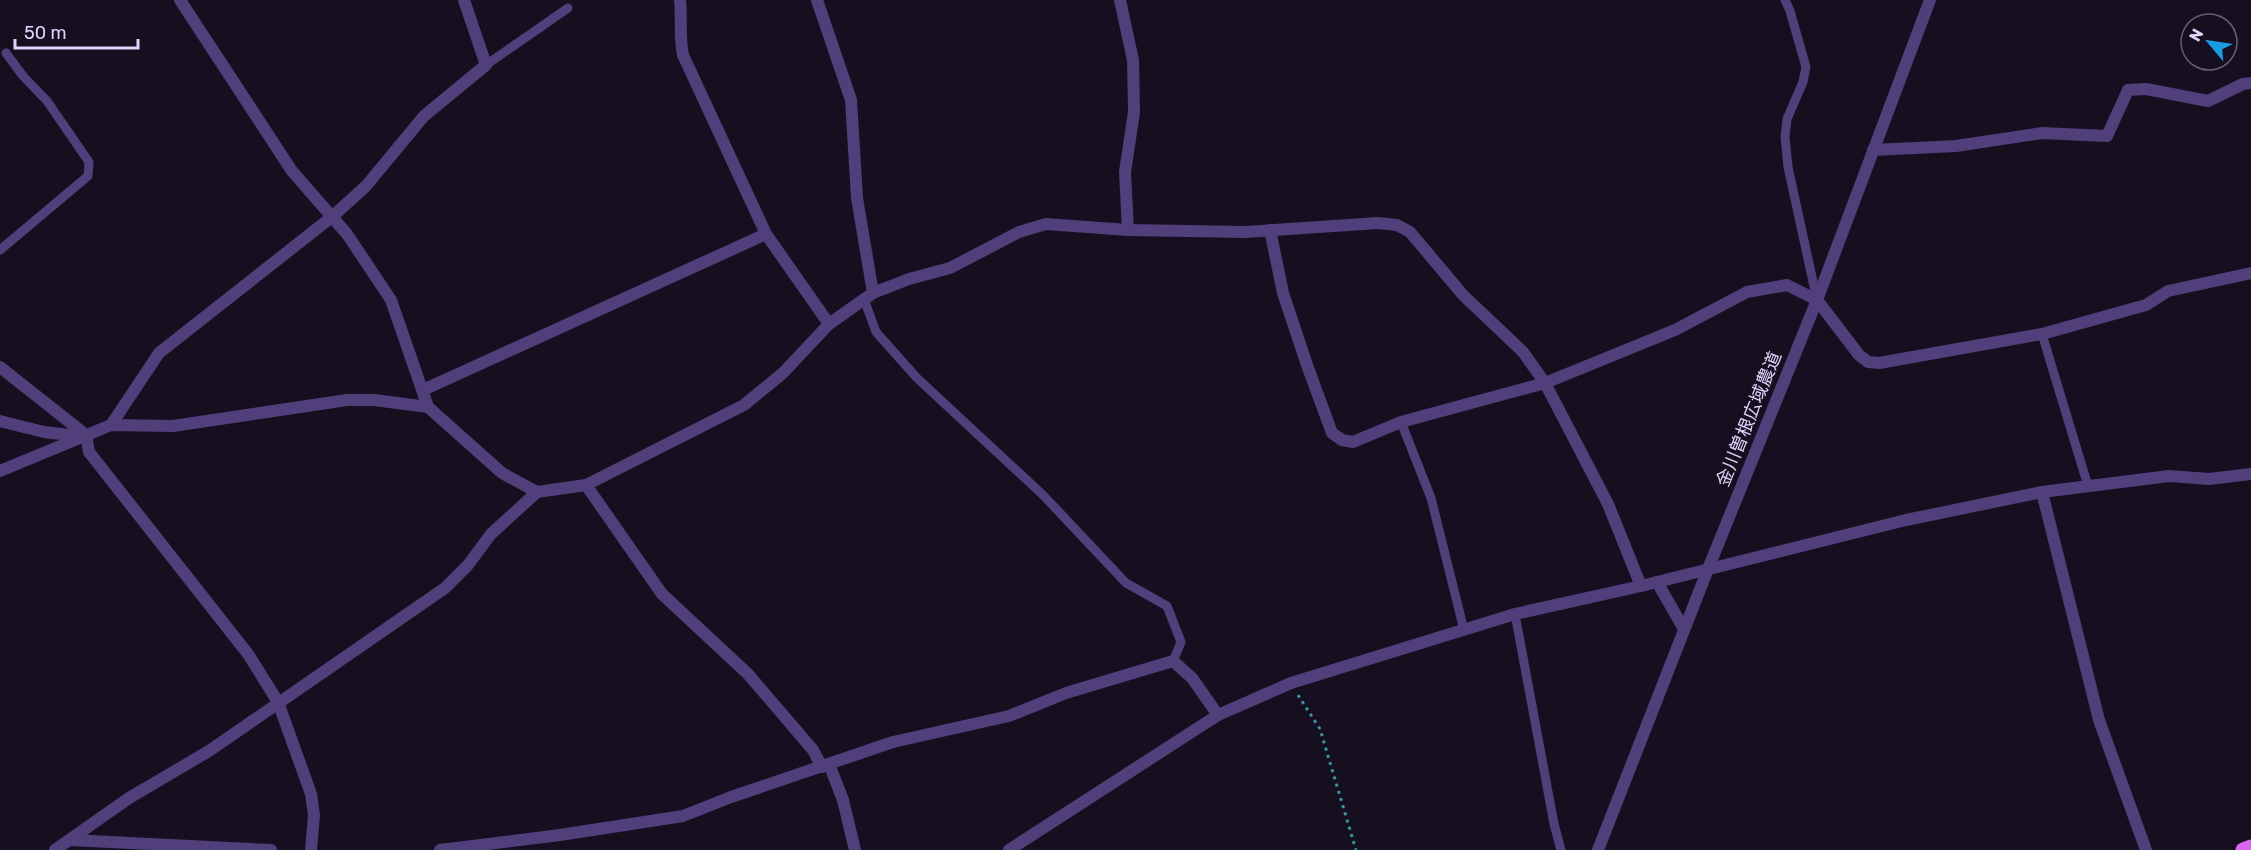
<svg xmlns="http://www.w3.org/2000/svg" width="2251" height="850" font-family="Rubik,'Noto Sans JP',sans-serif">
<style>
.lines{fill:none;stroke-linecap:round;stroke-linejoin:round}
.path{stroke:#3b93a6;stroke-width:3;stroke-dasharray:3 4.5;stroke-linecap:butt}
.service{stroke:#503f7a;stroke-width:9}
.minor{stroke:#503f7a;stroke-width:12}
.tertiary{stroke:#503f7a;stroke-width:12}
.primary{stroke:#dc66ef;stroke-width:15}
.labels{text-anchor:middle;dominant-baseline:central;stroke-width:6;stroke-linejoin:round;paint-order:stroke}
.street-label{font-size:18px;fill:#e1d3fa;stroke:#160f20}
</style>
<rect width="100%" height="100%" fill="#160f20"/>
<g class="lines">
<!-- path -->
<polyline class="path" points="1298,695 1320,729 1356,850"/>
<!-- service -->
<g class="service">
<polyline points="1785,0 1790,11 1806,67 1803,82 1787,119 1785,137 1788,167 1817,300"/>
<polyline points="486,65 568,8"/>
<polyline points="0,250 88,176 89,162 47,101 23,76 6,53"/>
<polyline points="864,299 876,332 917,378 1043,495 1126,583 1167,606 1181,642 1173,661"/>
<polyline points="2042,334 2088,486"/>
<polyline points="1401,422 1431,498 1464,630"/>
<polyline points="1515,614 1554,824 1561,850"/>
</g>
<!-- minor -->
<g class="minor">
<polyline points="180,0 292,171 347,234 391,300 428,407 502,473 537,492"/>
<path d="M680,0C682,18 679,36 683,55L766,234L829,324"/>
<polyline points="817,0 851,100 857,198 873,293"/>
<polyline points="1120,0 1133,60 1134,112 1125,172 1128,230"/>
<polyline points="1873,150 1956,146 2042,133 2107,136 2128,90 2146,89 2208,101 2243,84 2251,83"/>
<polyline points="1270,230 1283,293 1307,365 1332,433 1342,440 1353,442 1401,422 1545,383 1675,330 1747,292 1787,285 1817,300 1859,355 1868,362 1879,363 2042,334 2146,305 2168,291 2251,273"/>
<polyline points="0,367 86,435 89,452 248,654 278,702 311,794 314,815 311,850"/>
<polyline points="423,390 766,234"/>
<polyline points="0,421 44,432 78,436"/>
<polyline points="111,425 159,353 333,216 366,186 424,116 486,65 464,0"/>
<polyline points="0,471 111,425 173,426 347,400 374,400 428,407"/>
<polyline points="586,485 662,594 748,674 813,750 822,767"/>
<polyline points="2042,492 2099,720 2146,850"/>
<polyline points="1657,582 1684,629"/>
<polyline points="829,764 843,800 855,850"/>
<polyline points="70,840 271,850"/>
<polyline points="55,850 129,798 209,751 445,588 468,565 491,534 537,492 586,485 744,405 783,373 829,324 873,293 909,279 950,268 1019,232 1046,224 1128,230 1245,232 1378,223 1397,225 1410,232 1463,295 1523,352 1545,383 1608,504 1641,586"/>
<polyline points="440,850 560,835 683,816 731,797 893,742 1009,716 1066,693 1173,661 1192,678 1218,715"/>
<polyline points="1009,850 1218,715 1291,683 1515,614 1641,586 1906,520 2042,492 2169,476 2209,479 2251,474"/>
</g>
<!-- tertiary -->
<polyline class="tertiary" points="1598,850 1708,569 1817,300 1930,0"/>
<!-- primary -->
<polyline class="primary" points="2243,850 2251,847"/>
</g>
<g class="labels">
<!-- street labels -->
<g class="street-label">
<text transform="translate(1749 419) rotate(-68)">金川曽根広域農道</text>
</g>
</g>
<!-- north arrow -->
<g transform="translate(2209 42) rotate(299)"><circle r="28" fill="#160f20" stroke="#675d77" stroke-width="1.5"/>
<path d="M0-4.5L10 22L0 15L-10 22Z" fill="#189de1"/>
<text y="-9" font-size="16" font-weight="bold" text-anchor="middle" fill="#e1d3fa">N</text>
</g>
<!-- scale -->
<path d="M15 39v9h123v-9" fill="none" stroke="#e1d3fa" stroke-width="3"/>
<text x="24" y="39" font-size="18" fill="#e1d3fa" stroke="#160f20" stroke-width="4.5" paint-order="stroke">50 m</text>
</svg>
